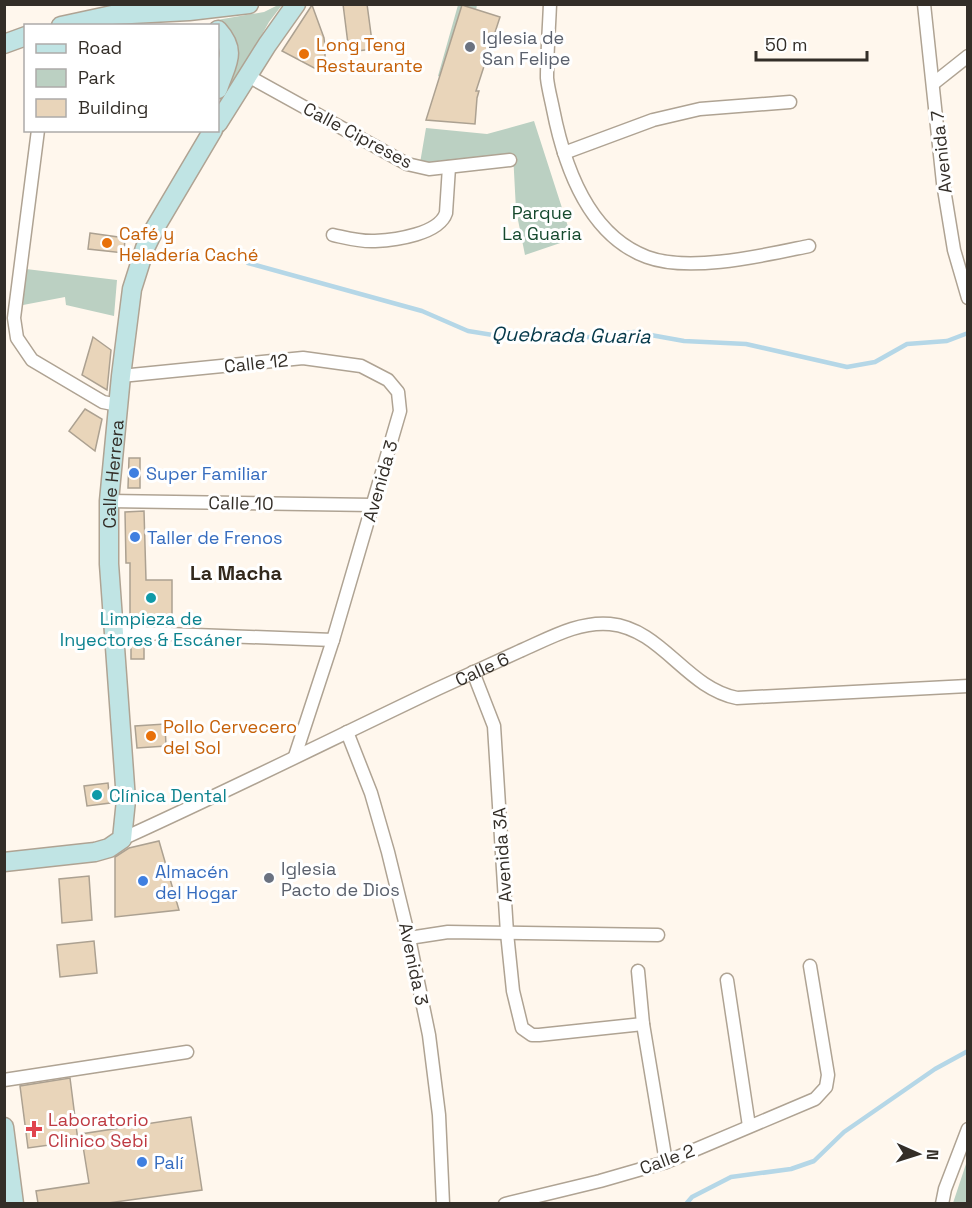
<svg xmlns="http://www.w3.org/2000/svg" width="972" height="1208" font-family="'Space Grotesk',sans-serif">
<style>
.green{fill:#bbd0c2}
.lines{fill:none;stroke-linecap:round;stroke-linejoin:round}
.stream{stroke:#b5d7e7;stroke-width:4.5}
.building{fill:#e9d5ba;stroke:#aca191;stroke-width:1.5}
.street-casing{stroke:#afa393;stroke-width:15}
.secondary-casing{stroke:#afa393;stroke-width:21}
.street{stroke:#fff;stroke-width:12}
.secondary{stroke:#c0e4e4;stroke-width:18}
.worship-dot{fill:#6b7280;stroke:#fff;stroke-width:2}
.food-dot{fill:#e8710a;stroke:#fff;stroke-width:2}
.shop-dot{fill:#3f7fe0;stroke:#fff;stroke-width:2}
.culture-dot{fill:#0f9aa8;stroke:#fff;stroke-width:2}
.health-dot{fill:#e0444e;stroke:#fff;stroke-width:2}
.labels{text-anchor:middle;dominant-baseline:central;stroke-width:6;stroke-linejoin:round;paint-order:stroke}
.worship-label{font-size:18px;fill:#5b616d;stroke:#fff;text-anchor:start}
.food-label{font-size:18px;fill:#c56008;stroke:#fff;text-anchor:start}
.street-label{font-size:18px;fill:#332e28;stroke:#fff}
.park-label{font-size:18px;fill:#15492e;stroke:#fff}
.shop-label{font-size:18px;fill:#366cbe;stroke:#fff;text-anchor:start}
.culture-label{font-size:18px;fill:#0d838f;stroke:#fff}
.health-label{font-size:18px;fill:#be3a42;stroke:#fff;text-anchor:start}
.water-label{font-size:20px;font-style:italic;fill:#06394a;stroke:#fff}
.neighbourhood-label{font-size:20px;font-weight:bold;fill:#33291c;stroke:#fff}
</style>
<rect width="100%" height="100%" fill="#fff7ed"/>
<!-- green -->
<g class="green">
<path d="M278,5H282L269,22L218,113C218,88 241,63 230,39C227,33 221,26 217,20L264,12Z"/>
<polygon points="458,5 477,5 476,10 462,5 440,77 438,76"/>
<polygon points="534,121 572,239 525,255 516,210 513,153 420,163 426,128 487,134"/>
<polygon points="26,269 117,280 114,316 66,305 65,297 23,305"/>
<polygon points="967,1161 967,1203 953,1203"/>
</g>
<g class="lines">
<!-- stream -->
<g class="stream">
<polyline points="248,263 422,311 468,331 511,338 580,338 634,332 684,341 746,344 847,367 875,362 907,344 947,341 968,333"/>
<polyline points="686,1204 692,1197 731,1177 791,1169 814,1161 844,1132 935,1069 968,1051"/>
</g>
</g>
<!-- building -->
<g class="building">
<polygon points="343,4 367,4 373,49 349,52"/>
<polygon points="312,5 324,38 325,48 325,58 318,70 282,51"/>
<polygon points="462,5 500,17 476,91 479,91 477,98 475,124 426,120"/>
<polygon points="90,233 125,238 124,253 88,249"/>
<polygon points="93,337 111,350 107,390 82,375"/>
<polygon points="85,409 102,419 95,451 69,431"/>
<polygon points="129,458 140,458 140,488 128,488"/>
<polygon points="144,511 146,580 172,580 172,616 130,616 130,563 126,563 125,512"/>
<rect x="131" y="642" width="13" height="17"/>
<polygon points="165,724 166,746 137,748 135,726"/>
<polygon points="108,783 110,803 87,806 84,786"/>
<polygon points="159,841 179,910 115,917 115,857 129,848"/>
<polygon points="89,876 92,920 62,923 59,879"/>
<polygon points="94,941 97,973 60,977 57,945"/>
<polygon points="70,1078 78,1141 28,1148 20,1086"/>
<polygon points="191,1117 202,1190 108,1203 38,1203 36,1191 89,1183 81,1134"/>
</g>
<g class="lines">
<!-- street casing -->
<g class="street-casing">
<g id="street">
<path d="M550,4C549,29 547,53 547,78C548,88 551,99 553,109C564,165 588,235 647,257C690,273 765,255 809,246"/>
<polyline points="924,4 943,183 954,250 968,298"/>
<polyline points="248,76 407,164 429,169 510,160"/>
<polyline points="934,83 968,56"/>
<polyline points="38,130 14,318 17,338 32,360 103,402 118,405"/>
<polyline points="564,153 653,120 700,109 790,102"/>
<path d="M333,235C347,238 361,242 375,241C396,240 439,234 446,213L449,167"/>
<polyline points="121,376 303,358 361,366 388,380 398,392 400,411 333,640 295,756"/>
<polyline points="109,501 373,505"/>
<polyline points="114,632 333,640"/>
<polyline points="473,672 494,726 507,933 513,991 522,1028 532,1035 539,1035 643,1024"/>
<polyline points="347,732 371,793 388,852 409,938 429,1035 439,1115 443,1204"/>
<path id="s1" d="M122,839C228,791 332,739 437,689C465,676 492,664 520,651C548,639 578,621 610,624C662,629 686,688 737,698L968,686"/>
<polyline points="409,938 448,932 658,935"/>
<polyline points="638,971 643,1024 666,1162"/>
<polyline points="727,980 749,1126"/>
<polyline points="4,1080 187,1052"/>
<polyline points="505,1204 600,1181 666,1162 815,1099 826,1087 828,1075 810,966"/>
<polyline points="942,1204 945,1189 968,1129"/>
</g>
</g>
<!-- secondary casing -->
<g class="secondary-casing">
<g id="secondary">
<polyline points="61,26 112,15 189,11 249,4"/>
<path d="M218,30C238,52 226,64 218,89"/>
<polyline points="4,44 26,36"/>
<polyline points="218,123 267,45 296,4"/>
<path id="s2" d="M4,862L95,852L109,848L122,839L126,800L109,564V501L121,376L132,289L145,248L155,228L213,130"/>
<polyline points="4,1127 14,1204"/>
</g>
</g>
<!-- street -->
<use href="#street" class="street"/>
<!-- secondary -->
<use href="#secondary" class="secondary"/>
</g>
<!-- markers -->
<g class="worship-dot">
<circle cx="470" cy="47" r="6"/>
<circle cx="269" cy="878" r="6"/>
</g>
<g class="food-dot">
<circle cx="304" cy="54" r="6"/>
<circle cx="107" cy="243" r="6"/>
<circle cx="151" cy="736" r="6"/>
</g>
<g class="shop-dot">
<circle cx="134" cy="473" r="6"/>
<circle cx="135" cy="537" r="6"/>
<circle cx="143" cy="881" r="6"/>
<circle cx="142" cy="1162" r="6"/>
</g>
<g class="culture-dot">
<circle cx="151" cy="598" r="6"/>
<circle cx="97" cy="795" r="6"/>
</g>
<path class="health-dot" d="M31 1120h6v6h6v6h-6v6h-6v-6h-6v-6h6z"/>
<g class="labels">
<!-- worship labels -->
<g class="worship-label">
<text x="482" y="37">Iglesia de<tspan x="482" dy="21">San Felipe</tspan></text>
<text x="281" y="868">Iglesia<tspan x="281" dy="21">Pacto de Dios</tspan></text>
</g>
<!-- food labels -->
<g class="food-label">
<text x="316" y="44">Long Teng<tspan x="316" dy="21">Restaurante</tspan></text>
<text x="119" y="233">Café y<tspan x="119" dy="21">Heladería Caché</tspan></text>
<text x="163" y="726">Pollo Cervecero<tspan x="163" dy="21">del Sol</tspan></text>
</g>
<!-- street labels -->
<g class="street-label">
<text transform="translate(358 135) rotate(28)">Calle Cipreses</text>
<text transform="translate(941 152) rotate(-96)">Avenida 7</text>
<text transform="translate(256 363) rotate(-6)">Calle 12</text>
<text stroke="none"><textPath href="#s2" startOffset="488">Calle Herrera</textPath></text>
<text transform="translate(380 481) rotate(-74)">Avenida 3</text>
<text transform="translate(241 503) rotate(1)">Calle 10</text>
<text stroke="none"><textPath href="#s1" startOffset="398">Calle 6</textPath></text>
<text transform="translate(502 855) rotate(-94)">Avenida 3A</text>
<text transform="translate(414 964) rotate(78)">Avenida 3</text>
<text transform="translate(667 1159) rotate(-20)">Calle 2</text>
</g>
<!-- park labels -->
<g class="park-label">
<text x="542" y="212">Parque<tspan x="542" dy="21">La Guaria</tspan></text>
</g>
<!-- shop labels -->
<g class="shop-label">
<text x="146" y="473">Super Familiar</text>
<text x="147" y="537">Taller de Frenos</text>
<text x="155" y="871">Almacén<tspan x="155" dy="21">del Hogar</tspan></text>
<text x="154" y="1162">Palí</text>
</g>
<!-- culture labels -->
<g class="culture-label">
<text x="151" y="618">Limpieza de<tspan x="151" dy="21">Inyectores &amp; Escáner</tspan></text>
<text x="109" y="795" text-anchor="start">Clínica Dental</text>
</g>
<!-- health labels -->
<g class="health-label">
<text x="48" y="1119">Laboratorio<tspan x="48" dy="21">Clinico Sebi</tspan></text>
</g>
<!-- water labels -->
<g class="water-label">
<text transform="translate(571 335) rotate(1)">Quebrada Guaria</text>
</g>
<!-- neighbourhood labels -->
<g class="neighbourhood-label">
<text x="236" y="573">La Macha</text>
</g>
</g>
<!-- border -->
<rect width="972" height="1208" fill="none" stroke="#332e28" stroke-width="12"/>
<!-- legend -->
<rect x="24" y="24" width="195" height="108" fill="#ffffff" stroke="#adaba9" stroke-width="1.5"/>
<rect x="36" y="44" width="30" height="9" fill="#c0e4e4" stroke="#adaba9" stroke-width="1.5"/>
<text x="78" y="54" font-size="18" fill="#332e28">Road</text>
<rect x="36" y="69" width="30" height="18" fill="#bbd0c2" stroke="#adaba9" stroke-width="1.5"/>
<text x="78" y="84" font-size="18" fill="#332e28">Park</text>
<rect x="36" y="99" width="30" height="18" fill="#e9d5ba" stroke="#adaba9" stroke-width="1.5"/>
<text x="78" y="114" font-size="18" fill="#332e28">Building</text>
<!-- north arrow -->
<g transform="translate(918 1154) rotate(93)" stroke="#ffffff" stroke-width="4.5" paint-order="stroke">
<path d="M0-4.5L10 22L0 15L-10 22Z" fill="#332e28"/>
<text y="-9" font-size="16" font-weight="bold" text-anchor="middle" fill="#332e28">N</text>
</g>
<!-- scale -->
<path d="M756 51v9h111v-9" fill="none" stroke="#332e28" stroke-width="3"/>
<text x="765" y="51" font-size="18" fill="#332e28" stroke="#ffffff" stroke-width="4.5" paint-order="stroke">50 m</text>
</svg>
